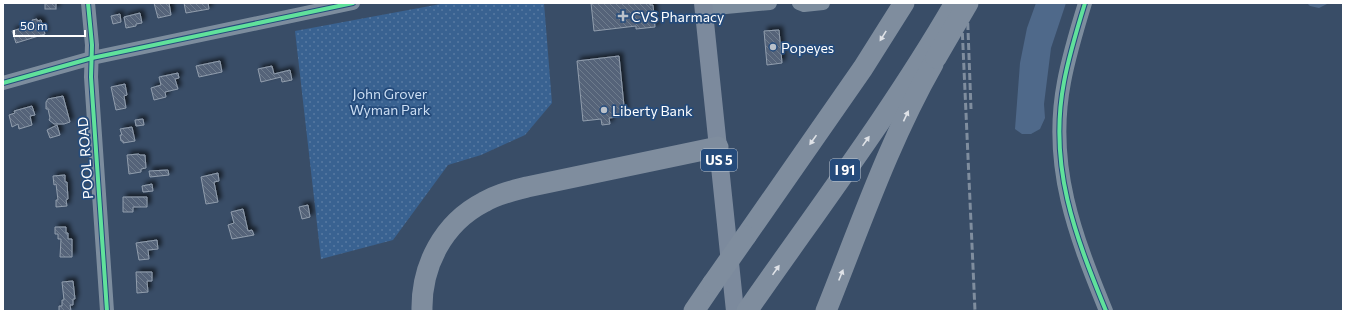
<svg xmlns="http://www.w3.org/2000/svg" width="1346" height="314" font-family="Commissioner,sans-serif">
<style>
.green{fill:url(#green-dots)}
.water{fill:#4f698a}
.building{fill:url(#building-back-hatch);stroke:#919dad;filter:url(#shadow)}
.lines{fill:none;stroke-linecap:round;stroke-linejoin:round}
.minor{stroke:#7d8d9e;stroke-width:14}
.major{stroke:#7c8a9d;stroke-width:18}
.highway{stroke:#7f8d9e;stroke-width:21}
.rail{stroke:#7f8d9e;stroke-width:3;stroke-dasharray:7 3;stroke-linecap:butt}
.highway-bridge{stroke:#7f8d9e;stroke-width:21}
.cycleway-casing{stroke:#254b7b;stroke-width:6}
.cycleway{stroke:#60e19b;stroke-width:4}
.oneway{fill:#dfe2e7}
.poi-dot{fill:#bac1ca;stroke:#254b7b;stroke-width:1.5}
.labels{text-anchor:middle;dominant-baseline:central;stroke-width:3.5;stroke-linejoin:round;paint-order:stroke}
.shield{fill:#254b7b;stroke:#bec9d7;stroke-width:1}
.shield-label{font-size:13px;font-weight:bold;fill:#fff}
.poi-label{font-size:14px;fill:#fff;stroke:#254b7b;text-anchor:start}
.park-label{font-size:14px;fill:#ccdef3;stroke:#254b7b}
.street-label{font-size:14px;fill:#fff;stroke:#254b7b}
</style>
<defs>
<pattern id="green-dots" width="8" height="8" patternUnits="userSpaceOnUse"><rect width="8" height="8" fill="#396291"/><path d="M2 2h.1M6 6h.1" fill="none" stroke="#577aa2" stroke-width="1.8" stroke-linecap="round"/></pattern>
<pattern id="building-back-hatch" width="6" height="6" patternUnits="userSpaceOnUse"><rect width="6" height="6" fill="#546479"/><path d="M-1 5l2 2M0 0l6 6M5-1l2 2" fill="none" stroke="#6e7b8d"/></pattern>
<filter id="shadow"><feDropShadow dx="3.5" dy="-3.5" stdDeviation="2" flood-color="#0009"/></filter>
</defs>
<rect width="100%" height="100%" fill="#394d67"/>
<!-- green -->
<polygon class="green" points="446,3 544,3 552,103 525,135 481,155 448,165 393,240 321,259 295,31"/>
<!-- water -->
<g class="water">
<polygon points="1036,3 1066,3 1051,48 1044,104 1045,118 1040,129 1031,134 1022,134 1015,129 1020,63 1027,28"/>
<polygon points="1307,3 1343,3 1343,4 1327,4 1319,8 1310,6"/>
</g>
<!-- building -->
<g class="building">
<rect x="45" y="3" width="11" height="6"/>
<polygon points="154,3 169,3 171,15 158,18"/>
<polygon points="184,3 208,3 209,9 186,13"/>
<polygon points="591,3 650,3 650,5 653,5 655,27 636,29 636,26 594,31"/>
<polygon points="140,13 142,23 136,24 136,26 126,28 124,17"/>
<polygon points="120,14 121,22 113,24 111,16"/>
<polygon points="37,19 37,21 41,20 45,34 16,43 12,31 33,25 32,20"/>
<polygon points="779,30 782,63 767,65 764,31"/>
<polygon points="619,56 625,116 609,118 610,124 602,125 601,119 583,121 577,61"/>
<polygon points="220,61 222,72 199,77 196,66"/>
<polygon points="272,66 274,74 290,70 292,80 282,82 281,77 261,82 258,69"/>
<polygon points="178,73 179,78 175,79 178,89 165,92 166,97 154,100 151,88 161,85 159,77"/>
<polygon points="125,84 127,95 124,96 126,108 116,110 111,87"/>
<polygon points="63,96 70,122 64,124 54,124 49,120 50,118 48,109 46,109 46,102 48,99"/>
<polygon points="32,106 35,115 30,116 32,125 19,129 18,124 12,127 9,115 15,113 14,111"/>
<polygon points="143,119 144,125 136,126 135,120"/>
<polygon points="57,125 60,135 50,138 47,130"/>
<polygon points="132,127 135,141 123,143 123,141 121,141 120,135 122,135 120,129"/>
<polygon points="139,154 140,155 145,155 146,168 141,169 141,172 129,174 127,155"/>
<polygon points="168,170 169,175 150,177 149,171"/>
<polygon points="218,173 219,181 214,182 218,202 206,204 201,177"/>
<polygon points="65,175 65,182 67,182 68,199 66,200 67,206 56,207 56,200 58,200 56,184 54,185 53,176"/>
<polygon points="152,184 153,191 143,192 142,186"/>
<polygon points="123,197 147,197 147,207 133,207 133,212 123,212"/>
<polygon points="308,205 310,217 302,219 299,207"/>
<polygon points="243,209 248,231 252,230 254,235 232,239 228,225 234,223 231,212"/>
<polygon points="55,227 66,227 66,233 68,233 68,239 72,239 72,257 60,257 61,239 58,239 58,234 55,234"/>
<polygon points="157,240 158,249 148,250 149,259 139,260 136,243"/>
<polygon points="136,272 152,272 152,281 147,281 148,292 137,293"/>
<polygon points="73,281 75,299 73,299 73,305 70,305 71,311 59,311 59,306 62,306 62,300 64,300 62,282"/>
</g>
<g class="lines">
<!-- minor -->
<g class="minor">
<polyline points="88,3 92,45 91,77 107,311"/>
<polyline points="799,3 804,5 823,3"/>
<path d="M1085,3C1077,29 1069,55 1064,82C1048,166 1075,235 1106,311"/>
<polyline points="704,9 770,3"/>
<polyline points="3,83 92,58 353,3"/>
</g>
<!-- major -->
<polyline class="major" points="703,3 735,311"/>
<!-- highway -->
<g class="highway">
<polyline points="746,236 863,68 904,3"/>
<path d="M422,311C421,266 443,223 484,202C497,194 512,191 527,187L718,147"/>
<polyline points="694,311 713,283"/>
<path d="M747,311C818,209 893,110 955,3"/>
<path d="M826,311C859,229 889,141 933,64"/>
</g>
<!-- rail -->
<g class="rail">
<polyline points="961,3 975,311"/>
<polyline points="967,3 971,109"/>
</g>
<!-- highway-bridge -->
<g class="highway-bridge">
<polyline points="936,58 968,3"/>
<polyline points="713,283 746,236"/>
</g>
<!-- cycleway casing -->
<g class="cycleway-casing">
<g id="cycleway">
<polyline points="88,3 92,45 91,77 107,311"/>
<path d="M1085,3C1077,29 1069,55 1064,82C1048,166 1075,235 1106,311"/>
<polyline points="3,83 92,58 353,3"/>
</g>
</g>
<!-- cycleway -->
<use href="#cycleway" class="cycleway"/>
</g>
<!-- one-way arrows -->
<defs><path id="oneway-solid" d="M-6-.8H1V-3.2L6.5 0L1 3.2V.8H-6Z"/></defs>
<g class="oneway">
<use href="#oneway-solid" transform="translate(883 36) rotate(122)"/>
<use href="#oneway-solid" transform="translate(906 116) rotate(-65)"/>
<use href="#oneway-solid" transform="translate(813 140) rotate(125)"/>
<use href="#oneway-solid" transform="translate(866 141) rotate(-55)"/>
<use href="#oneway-solid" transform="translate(776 270) rotate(-55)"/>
<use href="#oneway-solid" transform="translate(841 275) rotate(-68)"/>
</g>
<!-- markers -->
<g class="poi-dot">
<path d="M621 10h4v4h4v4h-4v4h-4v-4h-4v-4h4z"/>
<circle cx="773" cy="47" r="4"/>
<circle cx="604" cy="110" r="4"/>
</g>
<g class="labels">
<!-- shield labels -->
<g class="shield">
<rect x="701" y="149" width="36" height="22" rx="3"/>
<rect x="830" y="159" width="30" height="22" rx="3"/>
</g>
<g class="shield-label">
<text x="719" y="160">US 5</text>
<text x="845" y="170">I 91</text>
</g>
<!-- poi labels -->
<g class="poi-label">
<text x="631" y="16">CVS Pharmacy</text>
<text x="781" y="47">Popeyes</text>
<text x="612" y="110">Liberty Bank</text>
</g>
<!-- park labels -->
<g class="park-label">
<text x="390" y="93">John Grover<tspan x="390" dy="16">Wyman Park</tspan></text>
</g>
<!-- street labels -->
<g class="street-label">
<text transform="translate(85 158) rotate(-94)">POOL ROAD</text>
</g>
</g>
<!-- border -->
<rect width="1346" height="314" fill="none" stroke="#ffffff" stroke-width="8"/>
<!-- scale -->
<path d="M14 30v6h71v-6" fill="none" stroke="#ffffff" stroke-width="2"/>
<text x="20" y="30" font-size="12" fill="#ffffff" stroke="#254b7b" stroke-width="3" paint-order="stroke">50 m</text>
</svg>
